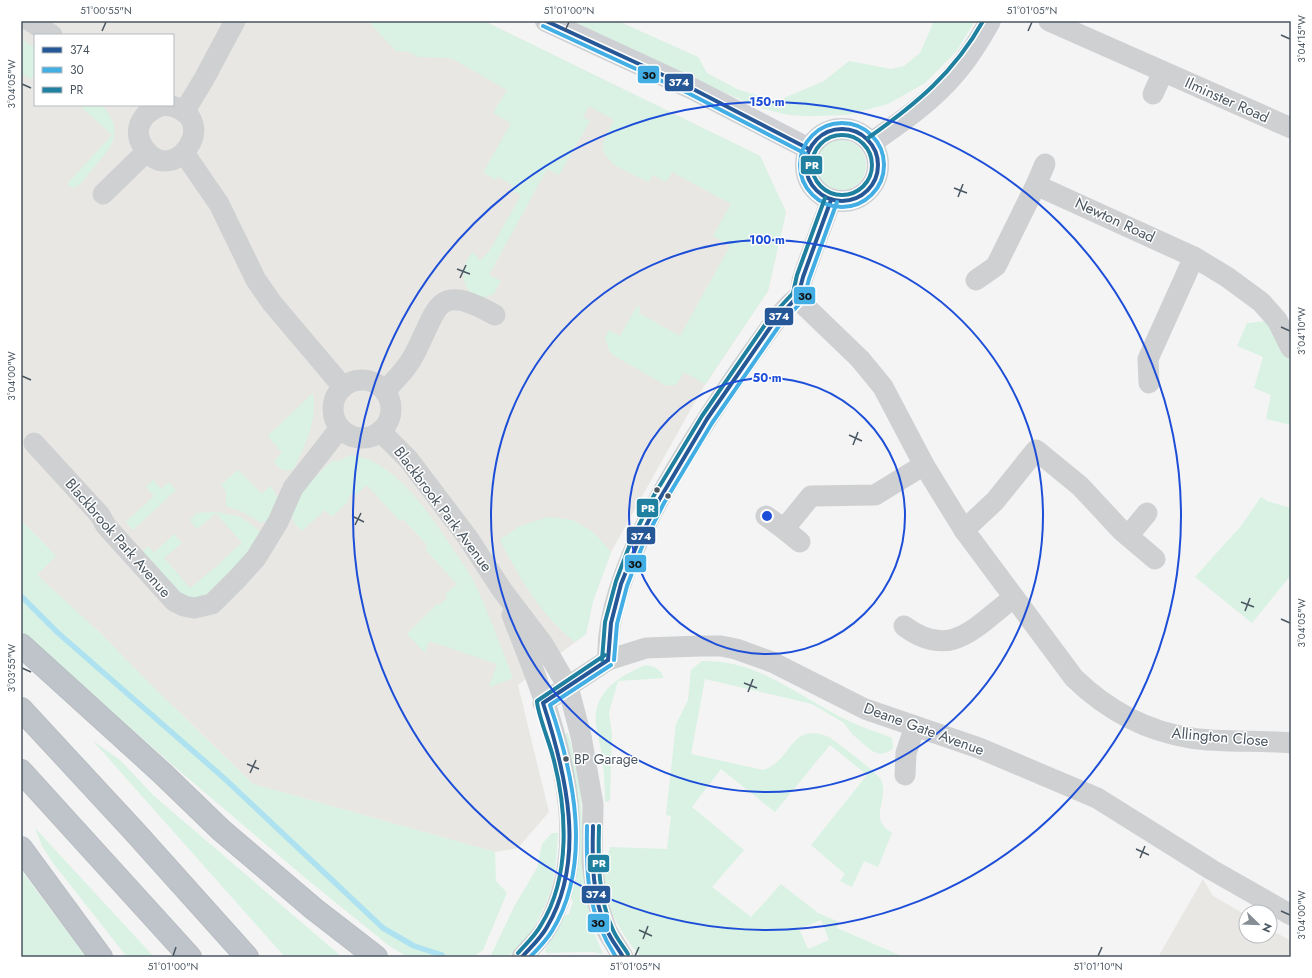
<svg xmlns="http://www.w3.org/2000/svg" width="1312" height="978" font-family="Jost,sans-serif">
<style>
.commercial{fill:#e8e7e3;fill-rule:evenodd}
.green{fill:#d9f2e3;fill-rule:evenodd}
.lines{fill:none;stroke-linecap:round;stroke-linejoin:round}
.stream{stroke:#aee2f0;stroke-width:5.5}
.highway-casing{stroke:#b9bec3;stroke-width:24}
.street{stroke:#ced0d2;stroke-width:21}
.secondary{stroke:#ced0d4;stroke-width:22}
.highway{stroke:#bec4c9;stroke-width:22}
.bus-1-casing{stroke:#fff;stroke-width:7}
.bus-2-casing{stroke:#fff;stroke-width:7}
.bus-3-casing{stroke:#fff;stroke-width:7}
.bus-1{stroke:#265797;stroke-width:4}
.bus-2{stroke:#42aee4;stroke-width:4}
.bus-3{stroke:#2080a0;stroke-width:4}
.ticks{fill:none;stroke:#4a5661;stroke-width:1.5}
.ring{fill:none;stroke:#1d4ed8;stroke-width:2}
.bus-dot{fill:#4a5661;stroke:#fff;stroke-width:1.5}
.labels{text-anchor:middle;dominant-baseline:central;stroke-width:3;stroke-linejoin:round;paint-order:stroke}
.bus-label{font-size:14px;fill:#4a5661;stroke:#fff;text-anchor:start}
.street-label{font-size:15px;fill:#4a5661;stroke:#fff}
.centre{fill:#1d4ed8;stroke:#fff;stroke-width:2}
.ring-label{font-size:12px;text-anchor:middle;font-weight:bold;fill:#1d4ed8;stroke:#fff;stroke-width:3;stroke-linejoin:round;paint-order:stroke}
.line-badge{stroke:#fff;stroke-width:1.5}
.badge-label{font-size:11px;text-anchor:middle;font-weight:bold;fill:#fff}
.pale-badge-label{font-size:11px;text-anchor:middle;font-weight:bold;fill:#111}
.neatline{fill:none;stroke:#4a5661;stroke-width:1.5}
.ticks-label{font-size:10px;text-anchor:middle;fill:#4a5661}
</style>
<rect width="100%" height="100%" fill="#f4f4f4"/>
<!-- commercial -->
<g class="commercial">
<path d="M21,21H484L760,156L786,212L768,291L701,391L611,552L593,601L586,634L518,685L549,812L518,848L495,852L253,784L154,688L99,632L21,562ZM35,35H173V105H35Z"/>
<polygon points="1203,879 1213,896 1246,915 1246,936 1270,936 1270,929 1291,941 1291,957 1158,957"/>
</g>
<!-- green -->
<g class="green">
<path d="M368,21H484L760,156L786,212L768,291L705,384L684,372L676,385L667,386L613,355L609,350L605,338L609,330L620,336L637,306L641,309L639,313L680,336L730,246L713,236L731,204L672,172L666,182L653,175L649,182C635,175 600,163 603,145C604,137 611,127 614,120L589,106L583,117L590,121L559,175L547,169L489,275L501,281L494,294C490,295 486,297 482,297C469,298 461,280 464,269C465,262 469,257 473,252L480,261L490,250L521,195L510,189L512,185L498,177L496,180L483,173L511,123L493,113L507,90L451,58L418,57L409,52L396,51Z"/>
<polygon points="573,21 618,21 698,57 707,73 739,90 777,101 824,81 849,61 891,69 904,66 920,53 934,21 975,21 956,52 925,83 888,104 847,115 808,116 788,115 764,109 708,86"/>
<polygon points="21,39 35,48 35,75 31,80 21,72"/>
<path d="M81,105H102C127,135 111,147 90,172C86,178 80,186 72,188L67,184L112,135L80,106Z"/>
<circle cx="841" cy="165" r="25"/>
<polygon points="1277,320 1291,351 1291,425 1266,419 1271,395 1254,388 1263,357 1237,346 1247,323"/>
<path d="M313,393C318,421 305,445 294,469C285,473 278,469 274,461L282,453L268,436Z"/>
<path d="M351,455C395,460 428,513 451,546C458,558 468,569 474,582C489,613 500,646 513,678L489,687L497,664L429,641L425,653L407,634L438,603L440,605L447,598L445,595L457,584L425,549L428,546L403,519L400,521L367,485L355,496L352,493L347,499L349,501L332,517L325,510L302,531C298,527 292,522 292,516C293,497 319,473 332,461H339Z"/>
<path d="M238,470L262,494L270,486C283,499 275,506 268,520L261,523L243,512L226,506V492L221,485Z"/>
<polygon points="153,480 161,489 169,482 176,490 133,530 126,522 154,496 146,487"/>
<polygon points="1261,497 1267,501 1291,508 1291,575 1252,623 1195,577 1241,526"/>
<path d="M216,512L241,517L261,532C250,549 206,614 182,595C167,583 155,565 142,552L148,546L154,553L174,534L182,543L164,558L190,588L222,562L221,561L242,543L216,513L197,529L190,520L197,513Z"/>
<path d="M547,517L573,520L593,532L611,552L593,601L586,634L575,642C539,613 521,580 500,540L518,527Z"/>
<polygon points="21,520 56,556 37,575 99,632 154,688 253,784 495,852 496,881 507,893 483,950 476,955 467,957 408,957 388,945 303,876 169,762 21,631"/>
<path d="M702,661C759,659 800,698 849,721C863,728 878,732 892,738L893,748L888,752L880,754L872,751L852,734L844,723L812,704L705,679L691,754L763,770C792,762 790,720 829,737C838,743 878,773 881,780C890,800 867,818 892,833L878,867L864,861L852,887L840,881L845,874L811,845L867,775L830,745L775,812L721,769L692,807L744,850L712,887L751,917L781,884L818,913L839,922L837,928L904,957H641C621,934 602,903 604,871C605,863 608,855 610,847L667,849L671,816L666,815L676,724L688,700L691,670ZM821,920L829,940L808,949L799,929Z"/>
<path d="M645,665C655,666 660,669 664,678L618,681L609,712L612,735L610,800L607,802L605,801C605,786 604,772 602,757C601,746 597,735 596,724C593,691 619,677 645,665Z"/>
<polygon points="568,733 577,768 581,795 584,890 593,930 603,954 592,952 546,953 545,951 559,918 569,914 573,901 567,892 564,735"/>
<polygon points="93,741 120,760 154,796 342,957 285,957"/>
<polygon points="35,828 154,957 127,957 53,863 42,846"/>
<path d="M552,833H558C557,849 556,866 553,882C548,903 527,950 505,957C501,958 495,957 490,957L515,905L537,868L542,844Z"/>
<polygon points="21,870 22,871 86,957 21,957"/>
</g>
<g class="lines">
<!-- stream -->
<polyline class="stream" points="21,596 57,632 225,779 383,928 414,946 442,955"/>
<!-- highway casing -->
<g class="highway-casing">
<g id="highway">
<polyline points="21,645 162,773 221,830 314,909 376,957"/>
<polyline points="21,709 134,831 247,957"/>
<polyline points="21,771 190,957"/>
<polyline points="21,848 101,957"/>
</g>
</g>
<!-- street -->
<g class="street">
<polyline points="30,21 52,35"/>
<polyline points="1049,21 1291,128"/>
<polyline points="1153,94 1163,72"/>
<path d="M164,105C144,110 130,129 144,148C174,191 226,114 166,105"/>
<polyline points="184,112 204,79 235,21"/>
<polyline points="184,153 219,204 256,280 272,303 343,387"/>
<polyline points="1036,185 1045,164"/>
<polyline points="103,194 146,152"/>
<polyline points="976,280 996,266 1036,185 1194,257 1227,277 1261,302 1277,320 1291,348"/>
<path d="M799,296L806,307L860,359L883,387L924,465L964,530L1074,678C1107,710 1145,731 1191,738C1224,743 1258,740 1291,743"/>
<circle cx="362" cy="409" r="29"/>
<polyline points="1149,383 1148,359 1194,257"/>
<path d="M385,391C396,379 408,368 415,353C439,306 436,282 495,315"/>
<polyline points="380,431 409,460 468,538 502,590 543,644 568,687 581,736 593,804 592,862 597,901 607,931 623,957"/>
<polyline points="34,443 100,515 106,526 174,601 184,606 194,608 212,604 238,578 256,558 278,522 293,488 340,428"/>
<polyline points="766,516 784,529"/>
<polyline points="964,530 995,501 1036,450 1080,486 1122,531 1155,559"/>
<polyline points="1128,536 1147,513"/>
<polyline points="800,542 784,529 811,496 875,495 924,465"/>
<path d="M512,615C548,706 599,829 549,924C543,936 531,947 522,957"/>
<path d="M904,626C951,661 975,627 1013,598"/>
<path d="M608,660C603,568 700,427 752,353C764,337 775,319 789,305C792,301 798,299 799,295C802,289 801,282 803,277C812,251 822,226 831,200"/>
<polyline points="543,703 608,660 646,648 700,646 721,646 736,649 772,662 865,709 979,748 1097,798 1212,870 1291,915"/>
<polyline points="905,775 906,753 915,726"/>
</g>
<!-- secondary -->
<g class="secondary">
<polyline points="546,21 691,88 809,149"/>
<circle cx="842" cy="165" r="36"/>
<path d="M871,143C901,122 932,101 956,72C969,57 980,39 990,21"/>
</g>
<!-- highway -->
<use href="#highway" class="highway"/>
<!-- bus-1 casing -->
<g class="bus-1-casing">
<g id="bus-1">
<polyline points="546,21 691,88 809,149"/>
<circle cx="842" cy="165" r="36"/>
<polyline points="608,660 611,623 621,584 638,542 659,500 707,419 774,322 798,296 803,277 831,200"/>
<path d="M593,826C592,861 592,897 607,930C611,940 618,948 623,957"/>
<path d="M522,957C531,947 541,938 547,927C587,859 566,773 543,703L608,660"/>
</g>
</g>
<!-- bus-2 casing -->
<g class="bus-2-casing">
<g id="bus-2">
<polyline points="543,26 688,93 806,154"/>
<circle cx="842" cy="165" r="42"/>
<polyline points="614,660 617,624 627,586 643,544 664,503 712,423 779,326 804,299 809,279 837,202"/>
<path d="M587,826C586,878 587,912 616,957"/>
<path d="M530,957C538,949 546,941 552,931C593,864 574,775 550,705L611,665"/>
</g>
</g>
<!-- bus-3 casing -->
<g class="bus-3-casing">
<g id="bus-3">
<circle cx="842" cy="165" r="30"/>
<path d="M868,138C916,104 954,73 983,21"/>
<polyline points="602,660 605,622 616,581 632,539 653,497 702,416 769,319 793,293 797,275 825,198"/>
<path d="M599,826C598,861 598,898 613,930C617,939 623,946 628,954"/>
<path d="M518,953C526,944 535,936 541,925C571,877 567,809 553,757C550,744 537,712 537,701L605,655"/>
</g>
</g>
<!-- bus-1 -->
<use href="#bus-1" class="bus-1"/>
<!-- bus-2 -->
<use href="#bus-2" class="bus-2"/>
<!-- bus-3 -->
<use href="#bus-3" class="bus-3"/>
</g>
<!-- ticks -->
<path class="ticks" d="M102,31L106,22M565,31L569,22M1028,31L1032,22M1281,35L1290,39M22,84L31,88M954,188L967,193M958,197L963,184M457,269L470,274M460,278L466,265M1281,327L1290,331M22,376L31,380M849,435L862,441M853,445L858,432M352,516L364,522M355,525L361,513M1241,602L1254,607M1245,611L1250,598M1281,619L1290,623M22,668L31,672M744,683L757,688M748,692L753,679M247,764L259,769M250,773L256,760M1136,849L1149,855M1140,858L1145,846M1281,911L1290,915M639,930L652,936M643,939L648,926M173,956L176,947M635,956L639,947M1098,956L1102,947"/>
<!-- distance rings -->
<g class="ring">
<circle cx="767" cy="516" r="138"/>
<circle cx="767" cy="516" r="276"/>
<circle cx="767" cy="516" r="414"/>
</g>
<!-- markers -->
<g class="bus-dot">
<circle cx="657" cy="490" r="3.5"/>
<circle cx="668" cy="496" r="3.5"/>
<circle cx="566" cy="759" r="3.5"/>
</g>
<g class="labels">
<!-- bus labels -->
<g class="bus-label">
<text x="574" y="759">BP Garage</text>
</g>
<!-- street labels -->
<g class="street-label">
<text transform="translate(1227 100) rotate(24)">Ilminster Road</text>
<text transform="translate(1115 220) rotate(25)">Newton Road</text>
<text transform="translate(443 509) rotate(53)">Blackbrook Park Avenue</text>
<text transform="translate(118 538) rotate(49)">Blackbrook Park Avenue</text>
<text transform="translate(924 729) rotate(20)">Deane Gate Avenue</text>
<text transform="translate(1220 737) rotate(5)">Allington Close</text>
</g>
</g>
<circle cx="767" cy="516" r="6" class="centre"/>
<g class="ring-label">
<text x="767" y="106">150 m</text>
<text x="767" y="244">100 m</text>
<text x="767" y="382">50 m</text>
</g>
<g class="line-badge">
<rect x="637" y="65" width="23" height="19" rx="4" fill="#42aee4"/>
<rect x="664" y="73" width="30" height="19" rx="4" fill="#265797"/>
<rect x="800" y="155" width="23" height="20" rx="4" fill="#2080a0"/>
<rect x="793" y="286" width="23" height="19" rx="4" fill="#42aee4"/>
<rect x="764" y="307" width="30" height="19" rx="4" fill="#265797"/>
<rect x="636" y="498" width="23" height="20" rx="4" fill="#2080a0"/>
<rect x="626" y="526" width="30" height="19" rx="4" fill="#265797"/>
<rect x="624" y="554" width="23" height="19" rx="4" fill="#42aee4"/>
<rect x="587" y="854" width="23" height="19" rx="4" fill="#2080a0"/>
<rect x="581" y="885" width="30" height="19" rx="4" fill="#265797"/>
<rect x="587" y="913" width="23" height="20" rx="4" fill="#42aee4"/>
</g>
<g class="badge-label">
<text x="679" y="86">374</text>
<text x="812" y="169">PR</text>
<text x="779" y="320">374</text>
<text x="648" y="512">PR</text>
<text x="641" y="540">374</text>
<text x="599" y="867">PR</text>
<text x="596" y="898">374</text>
</g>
<g class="pale-badge-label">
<text x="649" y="79">30</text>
<text x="805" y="300">30</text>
<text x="635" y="568">30</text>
<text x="598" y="927">30</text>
</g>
<!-- border -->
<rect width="1312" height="978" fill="none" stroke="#ffffff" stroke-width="44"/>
<!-- legend -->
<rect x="34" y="34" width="140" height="72" fill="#ffffff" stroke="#b7bbc0"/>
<rect x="42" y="47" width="20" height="6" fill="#265797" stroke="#b7bbc0"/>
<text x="70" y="54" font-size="12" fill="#4a5661">374</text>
<rect x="42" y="67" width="20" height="6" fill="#42aee4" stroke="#b7bbc0"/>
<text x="70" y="74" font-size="12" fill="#4a5661">30</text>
<rect x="42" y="87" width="20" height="6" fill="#2080a0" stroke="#b7bbc0"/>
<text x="70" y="94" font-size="12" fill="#4a5661">PR</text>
<!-- north arrow -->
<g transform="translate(1258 924) rotate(113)"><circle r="19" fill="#ffffff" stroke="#b7bbc0"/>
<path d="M0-3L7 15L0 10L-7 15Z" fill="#868d94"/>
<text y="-6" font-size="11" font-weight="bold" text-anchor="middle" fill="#4a5661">N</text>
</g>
<rect x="22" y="22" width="1268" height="934" class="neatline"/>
<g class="ticks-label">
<text x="106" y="14">51°00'55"N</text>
<text x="569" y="14">51°01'00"N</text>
<text x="1032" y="14">51°01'05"N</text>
<text transform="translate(1301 39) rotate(-90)" y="4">3°04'15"W</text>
<text transform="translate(11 84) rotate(-90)" y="4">3°04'05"W</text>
<text transform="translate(1301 331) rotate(-90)" y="4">3°04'10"W</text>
<text transform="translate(11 376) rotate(-90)" y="4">3°04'00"W</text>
<text transform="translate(1301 623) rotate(-90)" y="4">3°04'05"W</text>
<text transform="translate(11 668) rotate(-90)" y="4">3°03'55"W</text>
<text transform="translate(1301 915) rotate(-90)" y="4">3°04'00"W</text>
<text x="173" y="970">51°01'00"N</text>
<text x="635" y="970">51°01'05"N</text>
<text x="1098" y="970">51°01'10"N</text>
</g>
</svg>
